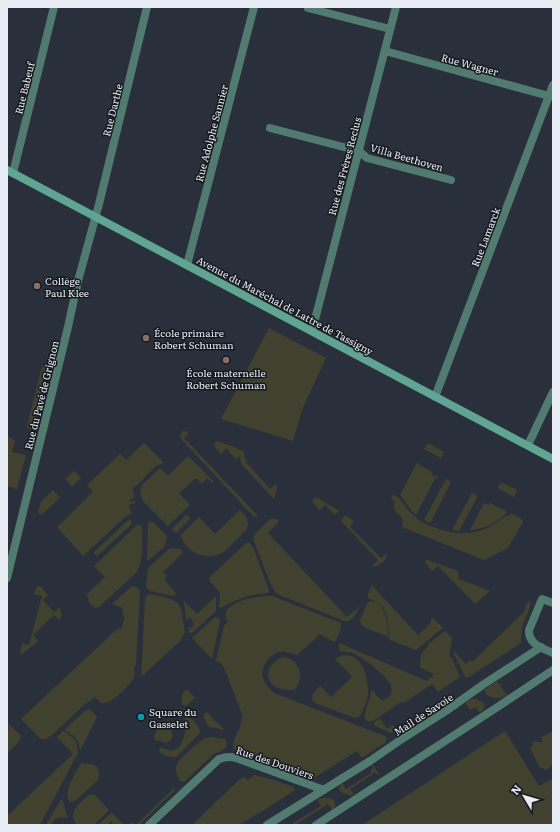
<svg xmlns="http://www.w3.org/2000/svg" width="560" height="832" font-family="Literata,serif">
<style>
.green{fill:#40412e}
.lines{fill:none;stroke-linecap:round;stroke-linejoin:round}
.street{stroke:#517a70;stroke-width:8}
.secondary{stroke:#60a494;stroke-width:8}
.education-dot{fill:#8d6e63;stroke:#15181d;stroke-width:1.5}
.culture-dot{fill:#0f9aa8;stroke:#15181d;stroke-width:1.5}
.labels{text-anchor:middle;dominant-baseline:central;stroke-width:3;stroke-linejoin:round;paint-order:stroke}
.street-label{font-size:10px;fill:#e8ecf4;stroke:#15181d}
.poi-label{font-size:10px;fill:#e8ecf4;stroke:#15181d;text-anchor:start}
</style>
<rect width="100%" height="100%" fill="#2a303b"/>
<!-- green -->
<g class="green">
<polygon points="269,328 326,358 302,410 293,441 221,419"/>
<polygon points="45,365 47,366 32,429 27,428 27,426 42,367 43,366"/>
<path d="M183,431H185L189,433L184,438L258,516L254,517L182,440C179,437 180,434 183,431Z"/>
<polygon points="7,435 15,441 12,452 26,455 17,489 7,486"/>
<polygon points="217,441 237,448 244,452 244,457 246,459 246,462 270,489 276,484 277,488 274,499 242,465 241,462 240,456 236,459 226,448 221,454 215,447 214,444"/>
<path d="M144,443L164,463C152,465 143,482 133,488L134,499L132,498L130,500L132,502L135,501V503L131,504L129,506L132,513L125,517L83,556L57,527L93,492L87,485L120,454L126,460Z"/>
<polygon points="428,443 444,452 441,458 424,449"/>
<polygon points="188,456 213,481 213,484 207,478 202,484 196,478 179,493 190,505 168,526 143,501 140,492 142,485 145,482 160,468 168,476"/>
<polygon points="417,463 432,472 431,475 435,477 436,475 438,476 437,478 436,477 416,515 412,511 400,495"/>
<polygon points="74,471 81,478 72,486 65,479"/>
<polygon points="446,479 451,482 430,523 424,520"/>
<polygon points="501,482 517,490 514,497 498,488"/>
<polygon points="53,490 60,498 41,515 38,512 41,502"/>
<polygon points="472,493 478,496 459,531 452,530"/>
<path d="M393,495C405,500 405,509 414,516C420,522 428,525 436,528C464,538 484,534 507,515L509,516L511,513L522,519L523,522L508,548L484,560L402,527L403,520L398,513L396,514V511L394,508L395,502L391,498Z"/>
<polygon points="316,497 339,511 337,513 334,514 325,505 320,510 312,502"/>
<path d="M484,503L489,505L490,503L506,511V513C497,524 483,529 470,530Z"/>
<path d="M240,510C246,516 250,520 247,529L224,552C212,559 197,557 187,547C184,543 182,539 180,536L199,517L215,534Z"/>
<polygon points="186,515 189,516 190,519 176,533 172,530 173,528"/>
<path d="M345,515L354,521L350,527L381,558L386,554V558C383,563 378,567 372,566L378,560L341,521Z"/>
<path d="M270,519H276L279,521L268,533L347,617L360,606C356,613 353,623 344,621L282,596L276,593L271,585L253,539L255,534Z"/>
<polygon points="130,520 132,522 131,525 97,556 95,555 94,553 95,551 127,521"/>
<polygon points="152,521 167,536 165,546 149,560 147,560 147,558 148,523 149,522"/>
<path d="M138,524L142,527V529C142,543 144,560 136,573L99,607L96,608C91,606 90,604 88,600L89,598L86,595L105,577L94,566Z"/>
<path d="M246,543H250L253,547L269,590L268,593C250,594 234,600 219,609L220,593L210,581L209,578Z"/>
<polygon points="172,548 180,549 183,551 183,553 163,572 167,576 164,579 176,593 174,596 172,596 150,591 146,587 148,568 169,549"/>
<polygon points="426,560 428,560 458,571 459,579 490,591 475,604 438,566 432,571 425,563"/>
<path d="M372,585L376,590L418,635L431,623L430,621L433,618L443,628L416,650L390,640L389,638C388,619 389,605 368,598V594Z"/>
<polygon points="37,586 40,586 48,595 43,600 54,612 60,607 62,616 59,620 54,615 33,635 38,641 21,655 20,654 22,643 29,645 42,596 34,594"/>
<path d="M132,586L136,587L140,591L136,666L134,667C135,671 135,673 134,677C131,684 115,700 108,702C106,703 103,703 101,703L95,697L84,705L51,736L45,739H41L21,719L117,629L122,628C122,624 125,620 124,617C123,613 122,612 123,608L112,604Z"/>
<polygon points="152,594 170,599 175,601 178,604 181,609 185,632 180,641 141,677 145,599 146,596"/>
<polygon points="216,596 216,611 193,632 190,634 188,627 192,628 194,624 191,618 188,618 186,621 184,601 197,614"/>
<path d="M272,596L341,623C341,630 338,636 335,642L319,634L317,637L297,655C292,654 287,651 281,652C270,653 260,667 263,678C265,684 269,688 274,693L385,736L387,738L386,742L362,758L357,751L314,778H312L235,750L233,748C233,736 243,727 242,714L225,670L221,663L216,661L224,626L228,622L226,618V611C235,599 257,596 272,596Z"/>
<polygon points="530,600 530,607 522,627 521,643 469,677 467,678 465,677 454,654 454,651 466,664 470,660 472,662 526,610 525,609 526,604"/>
<path d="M370,601C372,601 374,601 376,602C387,608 388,626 388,637L371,630L362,626L360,620L367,604Z"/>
<polygon points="217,617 220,619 220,621 212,658 211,658 192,638 214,618"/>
<path d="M445,631L452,638L450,653L449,654L450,657L452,658L460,677L438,692L432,684L404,703L401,702L373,721C359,724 367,707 369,700C370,697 371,694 371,690L374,691L376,695L381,700C385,700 389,698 391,694C397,681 365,660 355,654C351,651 345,653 340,651L339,648V643L427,681L434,674L427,671L420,667C420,657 420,653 428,647L427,645Z"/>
<path d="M343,655C360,655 365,668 367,683C367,687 369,691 368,695C367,702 363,710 360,716L355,718L315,703L312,699V695L320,686L331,697L352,677L335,659Z"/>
<path d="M284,657C290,659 294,660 297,665V666L300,671C300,678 300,686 294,690C289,690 283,690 278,688C261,680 268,661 284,657Z"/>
<path d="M497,681L507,695C498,700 494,699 485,694V690L488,687Z"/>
<path d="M185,690H188L195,698L186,706L183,705C180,700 182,694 185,690Z"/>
<path d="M471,699H476L484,703C486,708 483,710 480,713L475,707L470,710L465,703Z"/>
<path d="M88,709L91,710L97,717L80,751C79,738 74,736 64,730L86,710Z"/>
<path d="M208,712L214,720L224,729L222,730C208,724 211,734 203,715L205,713Z"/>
<path d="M187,717C194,719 199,726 200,733L176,757C168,757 164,756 159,751L161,747C165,749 169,751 173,750C185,748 186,728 185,719Z"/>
<polygon points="380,718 387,729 393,725 396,730 396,731 391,733 375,726 374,722"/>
<path d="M169,720V724H171L173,720V722L172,725L167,727C175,732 175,740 165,743L159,740L157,741L155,740L154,736C157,728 162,724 169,720Z"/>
<path d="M9,724L21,736C20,743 12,748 7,753V736L9,726H8Z"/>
<path d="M63,731C74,738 77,739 78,753L40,825H7V816L73,754L57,737Z"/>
<polygon points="505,731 539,786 553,778 553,825 362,825"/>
<polygon points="553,731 553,761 551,765 551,767 545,770 543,768 540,768 530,748 533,745 532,743 536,740 537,742 543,742 541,737"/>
<path d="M212,737L225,739C231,748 221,751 214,754L184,782L180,781C178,777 175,770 176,766C177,761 201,739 206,738C208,737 210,737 212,737Z"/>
<path d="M82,763C94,764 102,765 98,780L75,801L70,802C62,793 75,774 80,765Z"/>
<path d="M372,765H373L379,774H377L374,772L373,774L350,789L354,795C349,796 344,794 340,791L339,788L342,783L346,789L371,773V770L373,769Z"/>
<polygon points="254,775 271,779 294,787 295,790 263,811 238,825 192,825 240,779 244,777 248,780"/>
<polygon points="174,788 175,790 173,792 139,825 130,825 130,824 132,822 134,824 137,824"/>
<path d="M90,794L95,795L109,810L94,825H77C66,812 81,802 90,794Z"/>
<path d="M323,798H330L334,800C336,804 336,807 332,810L328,804L295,825H290L321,806L317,800Z"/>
<path d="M61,799L63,801L68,818C60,817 55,817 51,825H46Z"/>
<polygon points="111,813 113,814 124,825 114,825 111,821 108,825 98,825"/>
</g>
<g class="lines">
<!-- street -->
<g class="street">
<polyline points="308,8 390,29"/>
<polyline points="385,51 549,96"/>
<polyline points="270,128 359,151 367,158 451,180"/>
<polyline points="13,173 54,7"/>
<polyline points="187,265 254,7"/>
<polyline points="312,331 396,7"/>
<polyline points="435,397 553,85"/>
<polyline points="528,445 553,392"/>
<polyline points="7,578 68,327 78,281 99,204 147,7"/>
<path d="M553,603L542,599L529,630C528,644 542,648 553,653"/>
<path d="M149,825L219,759C225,757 230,756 236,758L324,790"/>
<polyline points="267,825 370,761 399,741 446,711 484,684 541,647"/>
<polyline points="316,825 496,708 553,670"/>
</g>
<!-- secondary -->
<polyline class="secondary" points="7,170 553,459"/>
</g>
<!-- markers -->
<g class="education-dot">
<circle cx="37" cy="286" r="4"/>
<circle cx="146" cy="338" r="4"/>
<circle cx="226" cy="360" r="4"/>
</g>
<circle class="culture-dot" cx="141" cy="717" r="4"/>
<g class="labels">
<!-- street labels -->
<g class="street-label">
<text transform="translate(470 64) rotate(15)">Rue Wagner</text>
<text transform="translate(24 88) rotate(-76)">Rue Babeuf</text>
<text transform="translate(112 110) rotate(-76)">Rue Darthe</text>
<text transform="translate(211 133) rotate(-75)">Rue Adolphe Sannier</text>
<text transform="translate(407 157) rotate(16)">Villa Beethoven</text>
<text transform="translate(344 166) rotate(-75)">Rue des Frères Reclus</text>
<text transform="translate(485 237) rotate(-69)">Rue Lamarck</text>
<text transform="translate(285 305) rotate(28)">Avenue du Maréchal de Lattre de Tassigny</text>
<text transform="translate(41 395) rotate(-76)">Rue du Pavé de Grignon</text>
<text transform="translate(423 714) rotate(-33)">Mail de Savoie</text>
<text transform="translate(275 762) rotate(19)">Rue des Douviers</text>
</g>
<!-- poi labels -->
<g class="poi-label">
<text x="45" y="280">Collège<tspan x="45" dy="12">Paul Klee</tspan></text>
<text x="154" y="332">École primaire<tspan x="154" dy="12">Robert Schuman</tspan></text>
<text x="226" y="372" text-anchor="middle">École maternelle<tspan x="226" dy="12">Robert Schuman</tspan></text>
<text x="149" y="711">Square du<tspan x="149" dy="12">Gasselet</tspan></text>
</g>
</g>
<!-- border -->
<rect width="560" height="832" fill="none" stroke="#e8ecf4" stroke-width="16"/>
<!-- north arrow -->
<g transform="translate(524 796) rotate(308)" stroke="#15181d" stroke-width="3" paint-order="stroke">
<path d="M0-3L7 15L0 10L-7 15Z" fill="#e8ecf4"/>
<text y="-6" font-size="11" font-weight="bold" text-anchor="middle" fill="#e8ecf4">N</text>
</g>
</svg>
